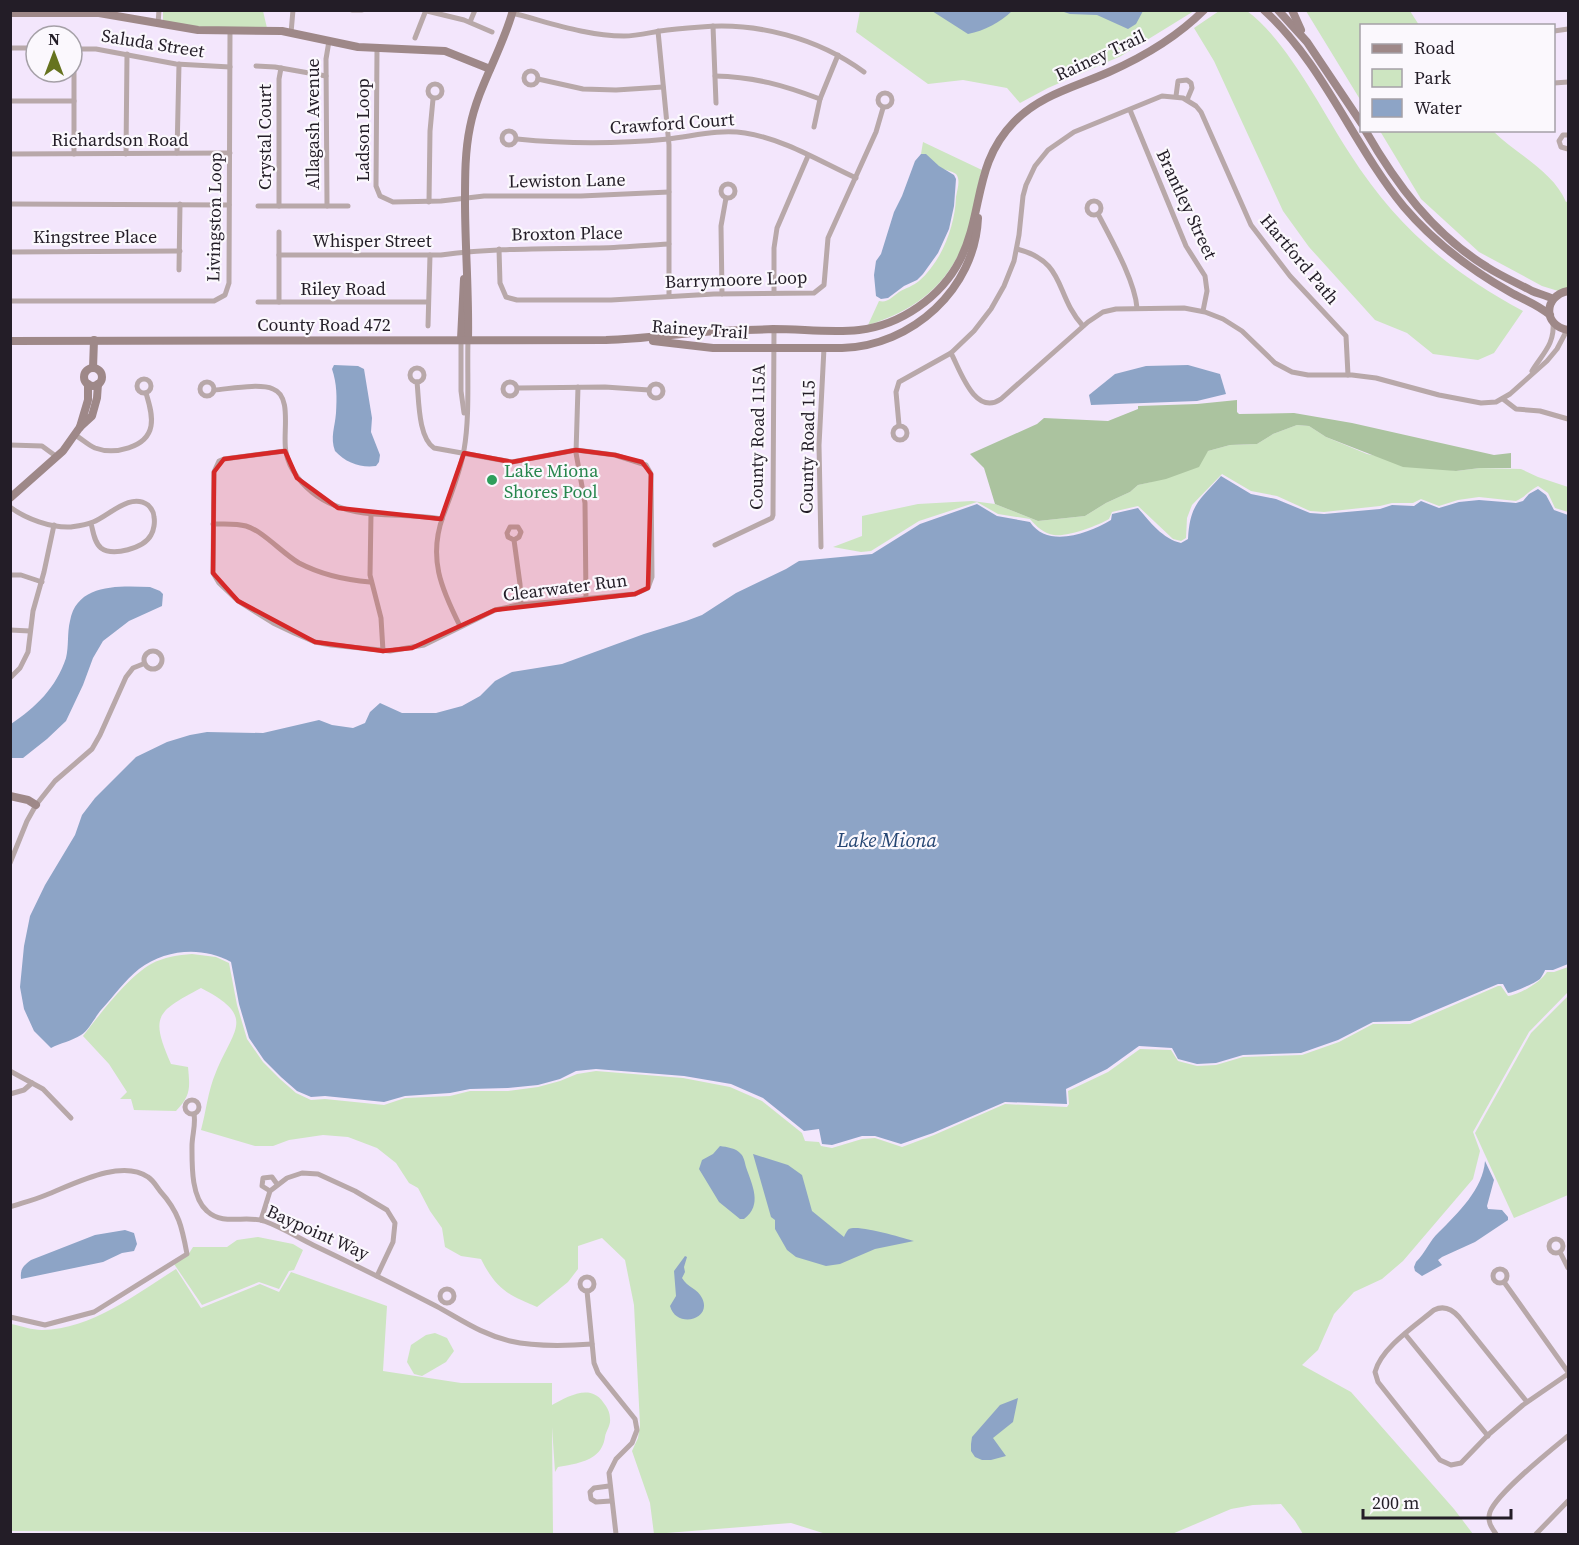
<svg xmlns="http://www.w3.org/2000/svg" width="1579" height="1545" font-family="'Source Serif 4',serif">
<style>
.green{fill:#cde5c1}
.forest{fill:#abc39f}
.water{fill:#8da4c6}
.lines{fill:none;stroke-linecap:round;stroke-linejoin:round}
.street{stroke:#b8a8a9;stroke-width:5}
.secondary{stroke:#9e8888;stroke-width:8}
.marked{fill:#d62828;fill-opacity:0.2;stroke:#d62828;stroke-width:4.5;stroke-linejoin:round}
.leisure-dot{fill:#2e9e5b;stroke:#fbf8fd;stroke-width:2}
.labels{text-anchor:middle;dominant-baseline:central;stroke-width:4.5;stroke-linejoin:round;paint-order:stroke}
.street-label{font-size:18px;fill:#231d27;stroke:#fbf8fd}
.leisure-label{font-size:18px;fill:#27864d;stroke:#fbf8fd;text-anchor:start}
.water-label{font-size:20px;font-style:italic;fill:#264673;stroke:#fbf8fd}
</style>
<rect width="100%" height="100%" fill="#f3e6fc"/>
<!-- green -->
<g class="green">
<polygon points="163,11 263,11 267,28 210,28 163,22"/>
<polygon points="860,11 1194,11 1121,56 1048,88 1020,103 1007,88 963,80 928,84 856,32"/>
<path d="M1219,11H1247C1287,40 1322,111 1350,154C1396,226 1449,271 1523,311L1494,353L1478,360L1433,354L1407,333L1375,320L1309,247L1283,211L1214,61L1194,28Z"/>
<polygon points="1306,11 1410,11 1419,25 1362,26 1361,101"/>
<path d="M1380,131H1493C1516,154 1553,171 1566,202L1568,201V294L1542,286L1479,252L1421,199Z"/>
<path d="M923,142L982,170C977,183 977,197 974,210C960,272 928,307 868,325L879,301C888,303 892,297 899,292C906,288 913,286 919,281C942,261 955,226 956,197C957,190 961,180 956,174C952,171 944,170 939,167C933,162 929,155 921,154Z"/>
<path d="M1297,425L1309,426L1326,437L1367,454L1456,471L1480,468L1521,469L1538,477L1568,487V512L1555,508L1548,493L1538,486C1530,490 1524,498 1516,501L1479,497L1458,500L1439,506L1421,499L1413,503H1392L1380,506L1324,512L1310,511L1277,496L1251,491L1222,474L1192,505L1187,518L1186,538L1181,541L1173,539L1138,506L1112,512L1109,519C1097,526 1068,537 1054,535C1044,534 1036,526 1030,519L998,514L977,502L919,521L871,551L861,552L833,547L862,536V516L918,504L972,501L995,504L1038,521L1085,516L1106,503L1130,492L1138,485L1151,482L1208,451L1230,445L1257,444L1273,434Z"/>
<path d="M192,954L216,957L229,963L237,1005L247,1039L263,1062L280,1079L296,1093L311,1100L325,1099L384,1105L405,1098L450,1096L470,1091H508L538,1087L560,1081L577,1074L596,1071L683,1078L730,1087L762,1101L802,1133L805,1141L819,1142L821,1146L832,1148L862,1139L875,1138L902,1147L934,1135L1005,1104L1067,1107L1069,1104L1068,1091L1108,1072L1140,1049L1171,1050L1178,1061L1197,1066L1216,1065L1243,1057L1302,1055L1339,1042L1373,1024H1410L1498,986H1501L1508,996C1519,995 1541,982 1547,972H1554L1568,967V992L1529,1032L1473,1132L1480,1151L1473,1179L1403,1261L1382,1279L1354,1292L1334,1314L1318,1350L1302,1365L1351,1392L1454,1509L1473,1534H1303L1295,1521L1281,1504L1253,1505L1231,1509L1172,1534H826L791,1523L654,1534L650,1503L632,1451L638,1438L640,1425L634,1305L625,1260L602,1238L578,1246V1269L568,1282L537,1307C508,1295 496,1289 481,1259L461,1256L445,1247L442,1228L430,1211L418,1188L409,1183L396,1163L377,1148L348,1137L323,1135L289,1140L273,1146H255L201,1130C206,1112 208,1090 216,1072C234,1028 257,1017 201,988C156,1012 150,1016 171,1064L188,1067C190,1088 191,1095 176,1111L134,1110L131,1099H120L127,1092L109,1064L83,1036C100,1014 128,977 151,964C164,957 178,955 192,954Z"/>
<polygon points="1568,996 1568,1195 1514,1218 1475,1133 1531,1033"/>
<polygon points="258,1237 293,1244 303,1250 294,1270 289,1271 279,1289 259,1282 202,1305 174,1264 188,1255 193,1247 227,1247 237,1240"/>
<path d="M176,1269L201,1308L260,1284L279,1292L291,1272L387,1306L383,1371L461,1383H552V1405C567,1397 590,1383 603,1402C607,1407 610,1412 610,1419C611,1425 606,1431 605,1437C604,1444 601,1451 594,1456C584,1463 569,1465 558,1467L555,1472L552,1427L553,1533L11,1531V1324C21,1326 32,1330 42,1330C92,1329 136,1294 176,1269Z"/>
<polygon points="435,1333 447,1338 454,1351 446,1362 422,1376 414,1374 407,1362 411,1345 426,1335"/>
</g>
<!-- forest -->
<polygon class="forest" points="1237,400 1237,412 1239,414 1294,413 1352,423 1494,455 1511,453 1511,468 1480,468 1456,471 1403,467 1326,437 1309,426 1297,425 1273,434 1257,444 1230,445 1208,451 1199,467 1166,479 1138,485 1130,492 1106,503 1085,516 1038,521 995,504 984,468 970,454 1037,424 1044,418 1108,421 1138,409 1138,406 1197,404"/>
<!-- water -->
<g class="water">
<path d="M932,11H1012C1001,22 984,31 968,34Z"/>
<polygon points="1061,11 1143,11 1136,24 1128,29 1097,15 1070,14"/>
<polygon points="921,154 926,154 939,166 954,175 956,179 954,206 949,229 938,253 923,274 917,280 904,286 888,298 881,299 876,296 874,275 876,261 881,254 894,212 902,196 915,161"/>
<path d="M334,365L358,366L364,369L372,418L371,432L380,455L379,462L376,466C361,468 346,463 335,451C330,437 335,427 336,413C337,397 337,384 332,369Z"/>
<polygon points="1188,365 1220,374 1226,394 1197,401 1091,405 1089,395 1115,374 1146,366"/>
<path d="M1221,476L1251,494L1276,499L1310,513L1324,514L1380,509L1392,505L1414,506L1421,501L1439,508L1459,502L1479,500L1516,503L1523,501L1529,494L1538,489L1546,495L1554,510L1568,515V964L1553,970H1545C1545,971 1541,978 1540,979C1535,983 1513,993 1508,993L1503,984H1498L1410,1021L1373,1022L1338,1040L1301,1053L1243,1055L1216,1063L1197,1064L1178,1059L1172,1048L1139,1046L1107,1069L1066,1089L1067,1104L1005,1102L933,1133L901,1144L875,1136H862L832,1145L822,1144L819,1129L804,1131L763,1098L731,1084L684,1076L596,1069L576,1071L560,1079L538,1085L508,1088L470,1089L450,1093L405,1096L384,1102L325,1096L311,1097L297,1091L281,1077L264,1060L249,1038L239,1004L231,962C202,946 166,949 139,969C125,980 113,997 101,1010C95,1017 89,1030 81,1035C72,1041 60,1043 51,1048L34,1031L24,1009L20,987L24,946L30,916L45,885L75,835L82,815L95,798L136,757L167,742L190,735L207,732L263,733L319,720L332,725L353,728L365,723L370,712L380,703L402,713H436L462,706L480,696L495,681L512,672L562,664L644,634L686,621L702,615L736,593L786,569L799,561L872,554L920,524L977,504L997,516L1030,522C1048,549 1089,533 1111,520L1112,514L1138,508C1150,522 1163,539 1181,543L1188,539C1190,504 1199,501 1221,476Z"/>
<path d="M150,587L160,591L163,594L162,606L129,621L103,641L93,658L83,685L66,721L47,739L23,758H11V724C36,707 56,688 66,658C69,646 67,633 70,621C77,583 119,586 150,587Z"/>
<path d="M720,1146C727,1147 736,1148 741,1154C744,1157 745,1163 746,1167C752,1185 763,1205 744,1219H740L719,1202L699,1169L702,1160L713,1154Z"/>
<path d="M753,1154L788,1165L802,1175L812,1211L844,1237C845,1235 847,1230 849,1229C857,1224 904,1238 914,1241L875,1249L840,1264L826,1266L796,1257L787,1250L775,1229V1220L771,1217Z"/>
<path d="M1485,1161L1494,1180L1487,1206L1488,1209L1502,1210L1508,1217V1220L1475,1242L1442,1257L1438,1260L1442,1265L1422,1276L1415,1271L1414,1267L1416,1262C1425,1253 1430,1240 1439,1232C1458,1213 1483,1189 1485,1161Z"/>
<path d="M125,1230L134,1233L137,1244L134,1251L122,1253L103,1262L21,1279C20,1269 23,1266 31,1260L95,1235Z"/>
<path d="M685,1256L687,1257L684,1267L685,1272L682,1278C687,1287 698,1289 702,1298C713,1320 676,1329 670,1306L676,1296L674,1271Z"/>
<polygon points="1018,1398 1013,1422 993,1438 1006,1456 991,1460 982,1460 975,1457 971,1451 971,1444 972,1437 1000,1405"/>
</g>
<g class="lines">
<!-- street -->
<g class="street">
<polyline points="352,10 362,10"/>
<polyline points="427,11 464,20 492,32"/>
<path d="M512,13C548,22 586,36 624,36C636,36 648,33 660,31C673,29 687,28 701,27C757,22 818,38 864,72"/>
<polyline points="470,22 475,10"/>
<polyline points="158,24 159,10"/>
<polyline points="713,26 716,103"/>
<polyline points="658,31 669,145 669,296"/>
<polyline points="1554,31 1568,29"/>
<polyline points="291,33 293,10"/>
<polyline points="415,38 426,10"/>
<polyline points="10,48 36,48"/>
<polyline points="72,49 96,49 176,64 230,67"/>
<polyline points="377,49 376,186 380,196 393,202 441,201 484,196 581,196 669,192"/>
<polyline points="256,66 275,67 326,76"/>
<circle cx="531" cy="78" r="7"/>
<path d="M715,76C755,77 783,85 820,99"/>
<polyline points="538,79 583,89 616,90 663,87"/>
<polyline points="1554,83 1568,82"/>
<circle cx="435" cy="91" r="7"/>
<circle cx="885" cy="100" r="7"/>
<polyline points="1176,96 1178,81 1187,80 1191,83 1192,88 1187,100"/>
<polyline points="10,101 74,101"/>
<polyline points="1130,110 1186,246 1205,276 1207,291 1203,311"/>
<polyline points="814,127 820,99 838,55"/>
<circle cx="509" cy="138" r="7"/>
<polyline points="1568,135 1563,135 1559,141 1561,147 1568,149"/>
<path d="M517,139C567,144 617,144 668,139C694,136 719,129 745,133C784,139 821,162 856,178"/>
<polyline points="177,153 179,64"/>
<polyline points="10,154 230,153"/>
<polyline points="74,154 74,49"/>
<polyline points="126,154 127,54"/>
<circle cx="728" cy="191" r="7"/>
<circle cx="1094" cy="208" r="7"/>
<polyline points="429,202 430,131 433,99"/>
<polyline points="10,204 229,205"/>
<polyline points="258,206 348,206"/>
<polyline points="279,206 279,79 281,68"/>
<polyline points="327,206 326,59 329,41"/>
<path d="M1098,214C1111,239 1135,281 1137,308"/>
<polyline points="279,232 279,302"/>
<polyline points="499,249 500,283 506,297 517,300 611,300 714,294 814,293 824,285 828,238 876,132 883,108"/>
<path d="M1017,249C1067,262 1054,294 1083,326"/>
<polyline points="10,252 180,251"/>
<path d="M279,255H441C492,248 543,249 595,248C620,248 645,245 669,244"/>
<polyline points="179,270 180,204"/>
<polyline points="774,293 774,248 777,228 808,156"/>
<polyline points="722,294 721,226 726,198"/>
<polyline points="10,301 214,301 225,295 229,283 230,31"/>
<polyline points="258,302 428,302"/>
<polyline points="428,326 430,255"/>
<polyline points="461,339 461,391 464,413"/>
<path d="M951,353C960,370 975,417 1001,399L1088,322L1103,312L1116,309L1184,308L1205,312L1223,319L1242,331L1275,363L1292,372L1308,375H1352L1376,378L1439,395L1481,403L1496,402L1510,394L1547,361L1557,349L1567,330"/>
<circle cx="417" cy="375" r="7"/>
<path d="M1532,371C1543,353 1555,344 1553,322"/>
<circle cx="144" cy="386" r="7"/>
<circle cx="510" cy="389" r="7"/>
<circle cx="207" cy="389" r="7"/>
<circle cx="656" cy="391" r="7"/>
<polyline points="578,387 576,453 585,503 586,599"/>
<polyline points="518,388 605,387 649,390"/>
<path d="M214,390C229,389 259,383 273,389C293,396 282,435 286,452C289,470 303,486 317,496C355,522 399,511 442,519"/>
<polyline points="1503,399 1516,409 1540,411 1568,419"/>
<polyline points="899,425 896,392 899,382 951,353 974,331 991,309 1004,286 1014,261 1019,235 1023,196 1026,185 1035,166 1048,150 1074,132 1162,96 1183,98 1196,106 1201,112 1251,225 1290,276 1346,336 1348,375"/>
<circle cx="900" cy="433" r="7"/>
<path d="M75,435C82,439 88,445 95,448C114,455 147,448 151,426C153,415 149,403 146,393"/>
<polyline points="10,445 42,446 57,457"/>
<path d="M285,451L224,459L219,461L214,472L213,573L219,583L238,601L273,623L294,633L315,642L331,645L390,651L424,645L495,610L518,605L635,594L648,588L652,577L651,474L646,465L615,455L576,450L512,462L434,448C418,437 419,400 417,382"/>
<path d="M10,507C26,519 51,528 71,527C78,526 86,525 93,522C109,516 130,492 148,505C151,508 154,513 154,517C155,522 154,530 151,535C144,548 113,557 101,548C94,542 93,531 91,523"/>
<polyline points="371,514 370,575 381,618 383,651"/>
<path d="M213,524C224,524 236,523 246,526C263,531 282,553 299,563C322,575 345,580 370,582"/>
<polyline points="514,540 519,537 521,532 518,527 510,527 507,533 508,537 514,540 520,584 521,605"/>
<polyline points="715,545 772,518 773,515 774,329"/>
<polyline points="821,547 819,445 824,348"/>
<polyline points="10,575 21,575 42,582"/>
<path d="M460,626C441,588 428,558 443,516C451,494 460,473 464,450C470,416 467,374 468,339"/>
<polyline points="10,630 30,631"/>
<circle cx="153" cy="660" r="9"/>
<polyline points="10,678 20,668 28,652 33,611 44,572 54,525"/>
<polyline points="10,863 27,821 36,805 55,781 92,749 100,735 126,677 133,668 143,664"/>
<polyline points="10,1071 43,1089 71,1118"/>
<polyline points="10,1094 24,1090 32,1083"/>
<circle cx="192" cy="1107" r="7"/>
<path d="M194,1114C196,1125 192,1135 192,1146C192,1165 191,1197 207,1211C223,1226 245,1215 264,1221C281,1227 297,1237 313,1245C355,1265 395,1285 436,1306C462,1320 481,1334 510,1341C536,1347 565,1346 592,1344"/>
<polyline points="270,1191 262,1186 263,1178 272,1177 277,1184"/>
<path d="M10,1207C22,1203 34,1200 46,1195C72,1185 121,1158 148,1177C153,1180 157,1187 160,1191C179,1212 182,1227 187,1254L94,1312L45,1325L10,1317"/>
<polyline points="261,1220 270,1191 287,1178 302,1173 318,1174 355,1191 387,1210 395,1223 393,1242 377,1276"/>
<circle cx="1556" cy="1246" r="7"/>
<polyline points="1560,1252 1568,1268"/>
<circle cx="1500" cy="1276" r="7"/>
<circle cx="587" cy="1284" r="7"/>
<polyline points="1504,1282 1568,1372"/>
<circle cx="447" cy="1296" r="7"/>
<polyline points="587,1291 594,1363 598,1373 635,1419 637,1430 632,1443 616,1459 609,1473 616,1534"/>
<polyline points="1405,1334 1488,1436"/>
<path d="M1527,1402L1459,1317C1452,1309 1444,1305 1434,1310C1416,1325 1381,1348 1375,1372L1378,1382L1440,1460L1451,1465L1461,1463L1488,1435L1523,1405L1568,1374"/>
<polyline points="609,1486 594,1488 590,1492 591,1499 596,1502 611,1501"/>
<path d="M1496,1534C1491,1527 1487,1521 1490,1512C1497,1493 1551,1450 1568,1436"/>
<polyline points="1536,1534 1568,1501"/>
</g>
<!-- secondary -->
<g class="secondary">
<path d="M1264,10C1324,65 1353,145 1404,207C1433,241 1471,270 1510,292C1524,300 1537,304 1550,315"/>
<polyline points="1278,10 1307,42 1362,124"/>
<polyline points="1292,10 1301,30"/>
<polyline points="10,13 99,13 198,30 282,31 358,47 445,51 490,69"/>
<path d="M1365,130C1396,184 1433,234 1487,267C1501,276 1517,283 1532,291C1539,294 1546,295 1553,299"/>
<path d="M1568,291C1543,296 1543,326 1568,330"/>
<polyline points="461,339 464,279"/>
<path d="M468,339C469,293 465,247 465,201C465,176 465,151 470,127C478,86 502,51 513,10"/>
<path d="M10,341L606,340C644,339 681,333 719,331C737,330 755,330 773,329C802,329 831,333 859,330C901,325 941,297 960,260C984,212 973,164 1014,122C1040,95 1075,87 1109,72C1143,57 1178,36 1204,10"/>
<path d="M653,341L713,348H842C912,346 975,289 978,218"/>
<polyline points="93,368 94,340"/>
<circle cx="93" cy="377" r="9"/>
<polyline points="80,427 88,400 88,384"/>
<polyline points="10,498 63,451 80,427 92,416 97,398 98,384"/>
<polyline points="10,796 28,800 36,805"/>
</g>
</g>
<!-- marked area -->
<path class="marked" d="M576,450L615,455L642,462L651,474L648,588L635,594L495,610L412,648L383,651L315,642L238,601L213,573L214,472L224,459L285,451L297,478L338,508L441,519L464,453L512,462Z"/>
<!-- markers -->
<circle class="leisure-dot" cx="492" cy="480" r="6"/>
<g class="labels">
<!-- street labels -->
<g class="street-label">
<text transform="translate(153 43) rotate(9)">Saluda Street</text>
<text transform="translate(1100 55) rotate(-25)">Rainey Trail</text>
<text transform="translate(672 123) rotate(-4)">Crawford Court</text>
<text transform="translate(312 124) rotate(-90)">Allagash Avenue</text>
<text transform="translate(362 130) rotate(-90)">Ladson Loop</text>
<text transform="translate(264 137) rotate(-90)">Crystal Court</text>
<text x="120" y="139">Richardson Road</text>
<text transform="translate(567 180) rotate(-1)">Lewiston Lane</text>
<text transform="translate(1187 204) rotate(65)">Brantley Street</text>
<text transform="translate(214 217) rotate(-89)">Livingston Loop</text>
<text transform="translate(567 233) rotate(-1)">Broxton Place</text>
<text x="95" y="236">Kingstree Place</text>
<text x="372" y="240">Whisper Street</text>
<text transform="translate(1300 259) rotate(50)">Hartford Path</text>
<text transform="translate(736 279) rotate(-2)">Barrymoore Loop</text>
<text x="343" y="288">Riley Road</text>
<text x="324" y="324">County Road 472</text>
<text transform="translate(700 329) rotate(4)">Rainey Trail</text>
<text transform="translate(757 437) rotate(-89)">County Road 115A</text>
<text transform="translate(807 447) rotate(-89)">County Road 115</text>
<text transform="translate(565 587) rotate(-7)">Clearwater Run</text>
<text transform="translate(318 1232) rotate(24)">Baypoint Way</text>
</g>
<!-- leisure labels -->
<g class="leisure-label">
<text x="504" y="470">Lake Miona<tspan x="504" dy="21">Shores Pool</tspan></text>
</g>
<!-- water labels -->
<g class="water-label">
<text x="887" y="840">Lake Miona</text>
</g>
</g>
<!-- border -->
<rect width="1579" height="1545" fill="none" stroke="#231d27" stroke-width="24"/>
<!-- legend -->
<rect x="1360" y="24" width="195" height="108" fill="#fbf8fd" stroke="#a5a0a7" stroke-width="1.5"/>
<rect x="1372" y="44" width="30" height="9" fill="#9e8888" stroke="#a5a0a7" stroke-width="1.5"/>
<text x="1414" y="54" font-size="18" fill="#231d27">Road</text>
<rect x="1372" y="69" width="30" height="18" fill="#cde5c1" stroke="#a5a0a7" stroke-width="1.5"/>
<text x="1414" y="84" font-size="18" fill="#231d27">Park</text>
<rect x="1372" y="99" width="30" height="18" fill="#8da4c6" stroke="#a5a0a7" stroke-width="1.5"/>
<text x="1414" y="114" font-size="18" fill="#231d27">Water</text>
<!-- north arrow -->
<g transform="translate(54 54)"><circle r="28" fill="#fbf8fd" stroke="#a5a0a7" stroke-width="1.5"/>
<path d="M0-4.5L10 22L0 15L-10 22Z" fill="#66731f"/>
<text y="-9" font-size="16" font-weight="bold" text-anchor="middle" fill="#231d27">N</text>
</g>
<!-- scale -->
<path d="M1363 1509v9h148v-9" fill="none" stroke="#231d27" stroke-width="3"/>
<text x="1372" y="1509" font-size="18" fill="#231d27" stroke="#fbf8fd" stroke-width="4.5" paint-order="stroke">200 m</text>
</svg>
